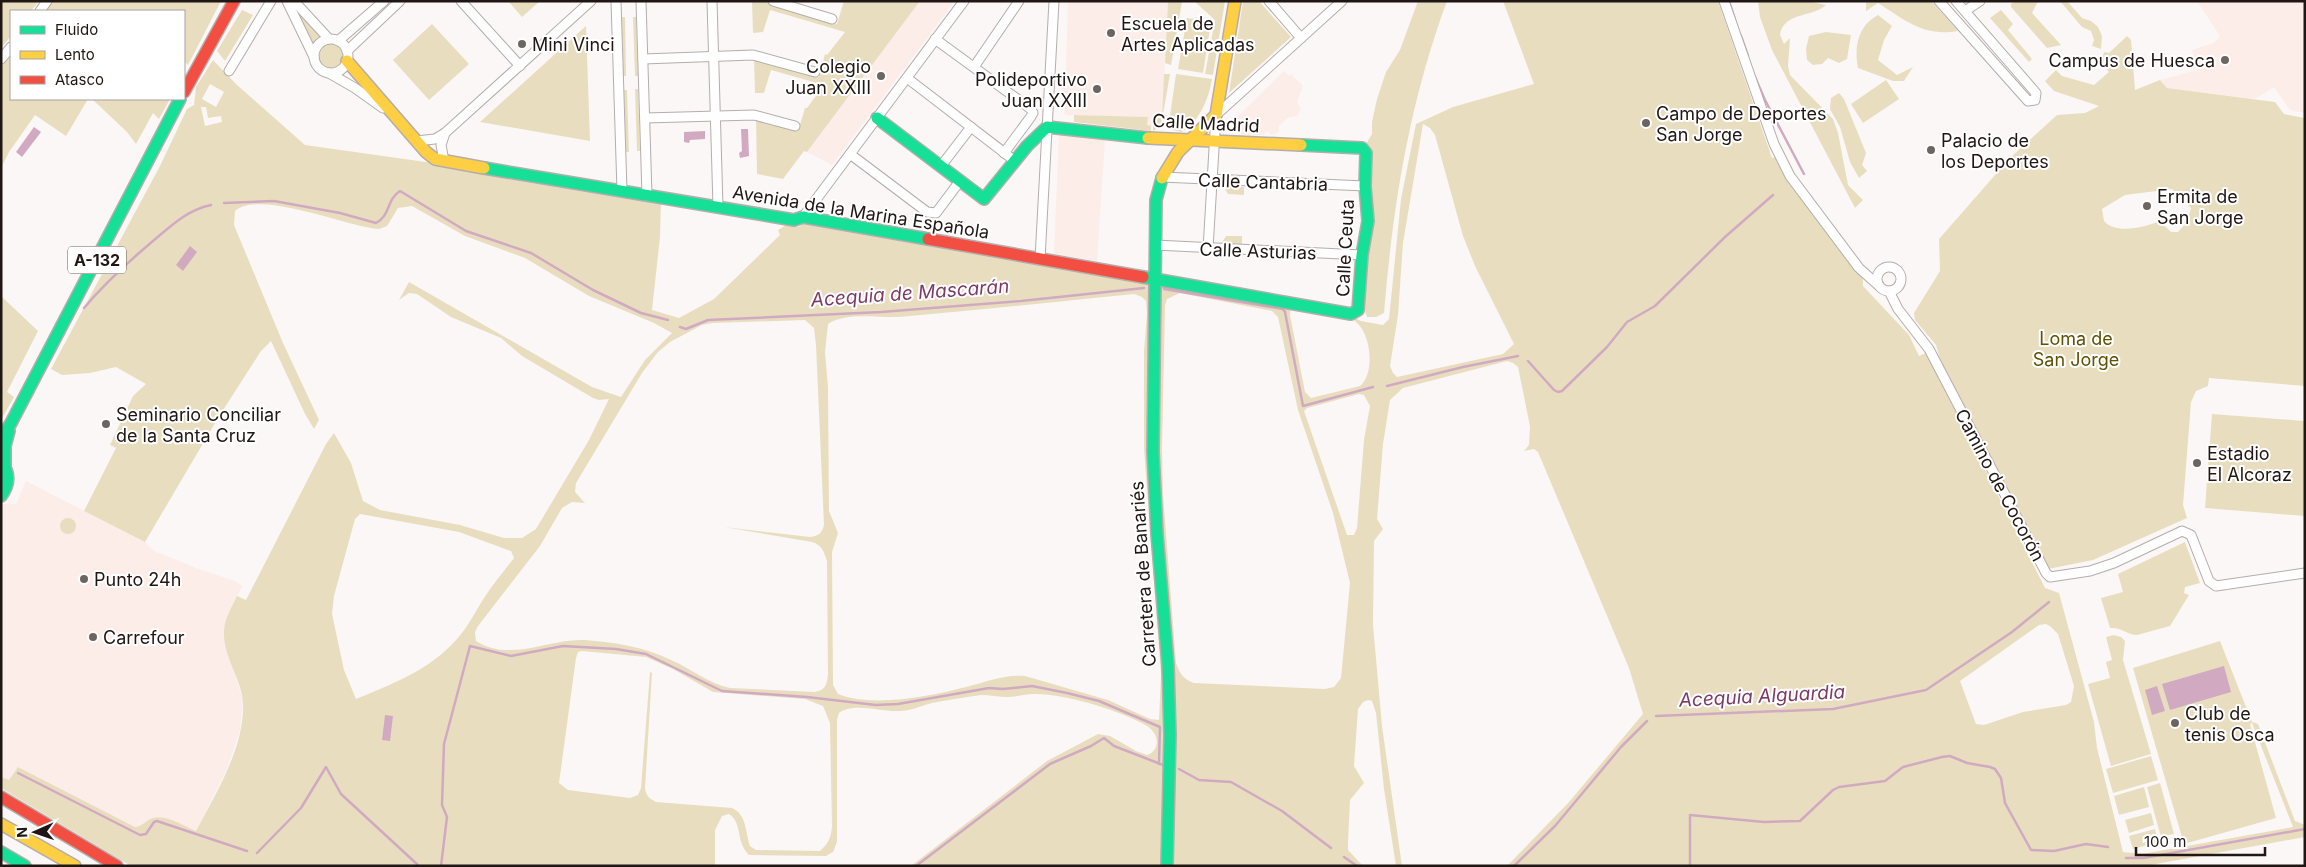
<svg xmlns="http://www.w3.org/2000/svg" width="2306" height="867" font-family="Inter,sans-serif">
<style>
.built{fill:#fcede9}
.green{fill:#e8debf;fill-rule:evenodd}
.water{fill:#d1aac2}
.lines{fill:none;stroke-linecap:round;stroke-linejoin:round}
.stream{stroke:#d1aac2;stroke-width:2.5}
.street-casing{stroke:#b4adab;stroke-width:11}
.fast-casing{stroke:#b4adab;stroke-width:14}
.slow-casing{stroke:#b4adab;stroke-width:14}
.jam-casing{stroke:#b4adab;stroke-width:14}
.street{stroke:#fefefe;stroke-width:9}
.fast{stroke:#16e098;stroke-width:11}
.slow{stroke:#ffcf43;stroke-width:11}
.jam{stroke:#f24e42;stroke-width:11}
.poi-dot{fill:#6d6562;stroke:#fff;stroke-width:2}
.labels{text-anchor:middle;dominant-baseline:central;stroke-width:4;stroke-linejoin:round;paint-order:stroke}
.shield{fill:#fff;stroke:#635c5a;stroke-width:1}
.shield-label{font-size:16px;font-weight:bold;fill:#201613}
.poi-label{font-size:18px;fill:#201613;stroke:#fff;text-anchor:start}
.street-label{font-size:18px;fill:#201613;stroke:#fff}
.park-label{font-size:18px;fill:#605002;stroke:#fff}
.water-label{font-size:19px;font-style:italic;fill:#7c3966;stroke:#fff}
</style>
<rect width="100%" height="100%" fill="#fbf7f6"/>
<!-- built -->
<g class="built">
<polygon points="920,1 955,1 832,165 807,152"/>
<polygon points="1068,1 1168,1 1162,118 1157,126 1147,126 1147,117 1066,115 1064,113 1065,103 1062,103 1063,75 1065,74 1066,68"/>
<polygon points="2197,1 2305,1 2305,113 2290,110 2274,87 2255,99 2167,88 2160,80 2197,70 2192,50 2214,43 2220,36"/>
<polygon points="1284,71 1289,76 1291,74 1303,86 1297,102 1301,109 1297,116 1287,118 1279,126 1279,132 1272,135 1267,131 1263,135 1254,135 1253,133 1249,137 1246,134 1243,136 1233,125 1239,119 1237,117"/>
<polygon points="1059,133 1105,140 1097,261 1054,254"/>
<polygon points="26,481 145,542 154,551 196,568 235,581 242,586 229,615 224,633 243,702 240,730 227,769 196,831 160,817 148,820 141,826 135,827 18,767 9,780 1,777 1,504 16,504"/>
</g>
<!-- green -->
<g class="green">
<polygon points="1,1 39,1 31,11 11,11 11,36 1,48"/>
<polygon points="52,1 221,1 188,65 184,61 184,11 44,11"/>
<polygon points="508,1 540,1 522,17"/>
<polygon points="752,1 762,1 837,24 844,1 920,1 807,152 804,151 783,179 757,174 756,118 798,131 805,108 807,108 824,85 771,70 764,93 755,93 754,58 819,77 825,54 827,55 845,32 770,10 763,32 753,33"/>
<polygon points="1168,1 1182,2 1171,65 1165,63"/>
<polygon points="1194,1 1225,1 1213,75 1205,74 1215,20"/>
<polygon points="1243,1 1259,1 1291,37 1229,93"/>
<path d="M1418,1H1447C1409,104 1393,205 1384,313L1376,317H1367L1364,308L1371,153L1366,144L1372,134V122L1377,99L1386,72L1400,50Z"/>
<path d="M1503,1H1718L1772,158L1776,157L1863,277V286L1909,335L1919,356L1926,353L2045,588L2059,593L2094,722L2097,748L2123,852L2142,854L2293,827L2252,723L2250,724L2276,818L2184,844L2133,668L2220,641L2252,722L2258,724L2295,821L2305,825V837L2145,866H1507L1569,802L1643,714L1629,668L1538,452L1534,449L1524,451L1529,445L1530,426L1518,367L1513,363L1507,361L1403,388L1390,400L1383,444L1377,519L1383,529L1374,541L1373,625L1382,726L1402,866H1396L1384,789L1376,713L1372,701L1368,700L1363,702L1358,709L1354,766L1364,783L1350,800L1348,843V850L1363,866H911L1047,761L1098,734L1110,736L1136,751L1147,755C1162,749 1158,733 1147,726C1123,711 1062,693 1034,694C1025,694 1016,697 1007,697C999,697 990,695 981,695C965,697 948,700 932,703C921,706 910,711 899,711C880,712 855,702 839,713L837,720V842L833,852L826,856L749,855C735,841 743,823 729,814L722,816L715,830V866H131L1,788V777L9,780L18,767L135,827C143,826 146,820 153,818C166,814 184,826 196,831C216,793 245,747 243,702C241,678 223,656 224,632C224,619 232,607 237,596L246,600L326,444L334,433L351,463L363,501L380,510L460,525L504,538H522L536,529L589,440L609,399L599,400L593,398L522,356L501,338L451,317L417,294L409,293L399,300L409,282L592,387L621,397L645,360L672,333L654,323L589,296L525,258L465,236L412,206L398,208L387,226L379,229C347,227 260,189 235,211L234,225L283,343L319,420L314,429L305,414L271,341L261,351L218,418L145,542L84,511L116,448L110,445L133,396L146,384L116,367L90,373L62,375L51,369L160,166L187,109L194,105L196,87L213,60L236,84L305,145L433,163L661,202L660,237L652,310L679,318L714,299L780,235L778,230L788,224L798,227L808,222L1291,306L1290,315L1305,392L1311,398L1360,386C1374,374 1371,343 1362,329C1359,324 1354,321 1351,316L1361,321L1383,325L1389,319L1401,199L1416,124L1453,107L1534,84ZM210,84L224,92L216,107L202,99ZM201,107H206L208,118L221,116L222,122L205,126ZM1423,124L1430,128L1435,135L1463,236L1475,266L1514,344L1503,354L1397,377L1393,373L1390,366L1398,315L1403,243ZM1180,293L1272,311L1278,317L1298,410L1333,513L1350,583L1341,678L1334,687L1325,689L1194,683C1183,679 1180,674 1176,663L1163,494L1162,449L1165,305L1167,299ZM1134,294L1142,297L1146,301L1147,314L1144,351V449L1161,675L1159,720L1150,719L1108,700L1025,676C1005,674 986,682 966,687C930,696 873,708 838,694L833,685L832,552L838,533L829,511L828,387L825,352L828,324C847,312 877,318 899,317C977,310 1055,302 1134,294ZM805,320L814,328L816,345L824,525C822,533 819,536 810,537L724,527L812,542C822,545 824,552 827,561L828,674C827,684 826,690 815,692L730,688C707,683 692,669 671,660C645,647 614,642 585,640C549,638 510,663 476,641L475,632L478,626L540,546L562,508L572,502L585,503L575,492L576,483L642,373L658,352L670,342L702,325L713,323ZM1359,394L1364,395L1370,406L1364,440L1357,528L1354,535H1347L1304,411L1307,408ZM360,514L459,532L511,551L514,558C504,571 493,584 484,598C475,612 468,627 457,639C430,670 392,684 356,699L344,670L332,614L334,596L355,519ZM2046,624L2051,627L2058,634L2074,686L2071,702L2066,705L2023,712L1984,725L1976,724L1960,681L2039,625ZM582,651L646,657L673,669L713,692L805,699L823,706L830,723L832,826C831,837 829,843 820,851L756,850L750,846C745,831 747,815 732,808L656,802C650,799 646,796 645,788L652,673L650,672L641,788L638,795L630,798L568,790L559,783L576,658L578,652Z"/>
<path d="M1758,1H1807L1826,5C1814,17 1783,12 1780,35L1784,44L1790,38L1788,66L1790,75L1833,119L1838,133L1848,185L1863,200L1855,208L1772,50L1760,17Z"/>
<path d="M1866,1H1931L1958,31C1923,37 1905,20 1878,3L1866,11Z"/>
<polygon points="2015,1 2044,1 2037,3 2032,13 2061,45 2047,48 2011,7 2011,4"/>
<polygon points="2060,1 2067,1 2082,18 2091,21 2098,27 2102,36 2101,49 2092,46 2094,40 2091,31 2082,27"/>
<polygon points="291,3 322,36 312,46"/>
<polygon points="242,10 253,15 225,61 217,51"/>
<polygon points="2001,10 2013,24 2008,30 2032,59 2029,62 1990,18"/>
<path d="M1878,15L1892,26L1884,40L1878,60L1897,75L1913,67L1904,81H1893L1858,68C1854,46 1858,26 1878,15Z"/>
<polygon points="622,17 625,17 626,76 623,76"/>
<polygon points="633,17 636,17 638,76 635,76"/>
<polygon points="1187,18 1211,22 1203,73 1178,69"/>
<polygon points="432,24 469,64 429,100 393,60"/>
<polygon points="586,26 590,141 480,122"/>
<polygon points="1826,32 1851,35 1847,59 1839,63 1828,58 1822,64 1813,65 1807,60 1806,49 1809,36"/>
<path d="M2127,36L2131,40L2135,90L2160,80L2167,88L2275,102L2284,114L2305,118V386L2209,378L2208,386L2196,391L2191,402L2183,505L2187,518L2093,560L2048,569L1940,359L1936,345L1915,320L1914,313L1940,271L1939,239L2010,158L2057,115L2085,113L2099,106L2054,91L2045,81L2056,70L2062,76L2094,85L2109,72L2101,63L2104,52L2109,53ZM2172,189L2191,208L2187,222L2178,232H2171L2160,221C2145,227 2116,235 2104,221L2102,209L2125,195Z"/>
<circle cx="331" cy="56" r="13"/>
<polygon points="11,53 11,99 88,99 66,136 35,115 9,152 1,168 1,65"/>
<polygon points="1164,74 1170,74 1162,120 1161,126 1153,131 1153,126 1157,126 1157,118 1162,118"/>
<path d="M1176,74L1212,79C1209,98 1199,123 1181,132L1173,130L1169,123Z"/>
<polygon points="1886,80 1899,99 1863,123 1851,104"/>
<polygon points="635,89 638,89 640,151 637,151"/>
<polygon points="624,90 627,90 629,152 626,152"/>
<polygon points="1839,93 1844,99 1866,153 1862,165 1867,171 1859,178 1850,162 1840,127 1830,109 1831,98"/>
<polygon points="92,99 170,99 159,119 153,113 136,144 127,132"/>
<polygon points="1074,115 1148,117 1147,125 1151,126 1151,131 1074,122"/>
<polygon points="1223,186 1244,187 1244,195 1228,194"/>
<polygon points="1226,236 1242,236 1242,244 1221,244"/>
<polygon points="1,296 38,331 7,392 14,397 1,420"/>
<polygon points="2212,414 2305,421 2305,516 2205,508"/>
<circle cx="68" cy="526" r="8"/>
<path d="M2185,542L2200,583L2185,587L2184,593L2189,595L2170,626L2137,635C2127,635 2122,627 2110,628L2101,598L2123,592L2118,574Z"/>
<polygon points="2114,635 2121,637 2125,641 2123,660 2151,754 2111,766 2088,684 2110,678 2106,662 2112,660 2106,637"/>
<polygon points="2151,756 2158,780 2113,793 2106,769"/>
<polygon points="2160,783 2174,834 2161,837 2147,787"/>
<polygon points="2144,787 2149,807 2119,815 2114,796"/>
<polygon points="2151,813 2154,825 2129,833 2125,820"/>
<polygon points="2155,829 2158,842 2133,849 2129,836"/>
</g>
<!-- water -->
<g class="water">
<polygon points="34,127 41,132 22,157 16,152"/>
<polygon points="741,129 748,129 749,156 740,158 739,153 742,151"/>
<polygon points="705,131 705,139 690,140 689,143 684,142 684,132"/>
<polygon points="190,246 197,252 183,271 176,265"/>
<polygon points="2224,666 2231,692 2170,710 2162,684"/>
<polygon points="2157,686 2165,711 2152,715 2145,690"/>
<polygon points="385,715 393,716 390,741 382,740"/>
</g>
<g class="lines">
<!-- stream -->
<g class="stream">
<polyline points="1729,1 1735,20"/>
<polyline points="1741,36 1748,56"/>
<polyline points="1755,77 1765,100 1804,174"/>
<path d="M224,203L274,201L340,213L376,223C391,215 386,200 400,191L466,231L531,253L593,290L641,313L668,320"/>
<polyline points="1164,289 1283,309 1285,312 1303,406 1373,387"/>
<path d="M84,308C105,283 128,262 153,241C171,226 187,210 211,205"/>
<polyline points="680,327 686,329 708,320 881,312 1021,301 1144,288"/>
<polyline points="1528,361 1554,390 1558,392 1562,391 1607,347 1627,322 1655,306 1725,237 1773,195"/>
<polyline points="1387,386 1463,367 1518,356"/>
<polyline points="1656,716 1833,709 1926,690 2012,632 2049,602"/>
<polyline points="1179,769 1199,780 1231,782 1282,811 1331,848"/>
<polyline points="18,773 140,835 146,834 154,822 157,821 247,851"/>
<polyline points="257,853 301,808 326,767 341,794 419,866"/>
<polyline points="1344,857 1357,866"/>
<polyline points="2126,858 2144,858 2305,829"/>
<polyline points="441,866 447,817 442,805 444,744 470,646 511,656 563,646 616,649 646,654 722,691 807,697 876,705 898,704 989,688 1003,689 1032,686 1067,693 1099,701 1160,727 1159,764"/>
<polyline points="916,866 1050,764 1091,746 1104,738 1114,746 1163,765"/>
<polyline points="1514,866 1555,826 1621,747 1647,721"/>
<polyline points="1690,866 1690,815 1764,822 1800,821 1833,790 1839,787 1885,781 1903,767 1942,757 1950,756 1967,763 1990,767 1995,769 2001,778 2005,803 2031,850 2054,851 2086,844 2108,847"/>
</g>
<!-- street casing -->
<g class="street-casing">
<g id="street">
<polyline points="287,1 314,57"/>
<polyline points="294,1 329,39"/>
<polyline points="461,1 520,66"/>
<polyline points="616,1 622,191"/>
<polyline points="641,1 647,196"/>
<polyline points="712,1 718,207"/>
<polyline points="773,1 832,19"/>
<polyline points="1269,1 1301,38"/>
<polyline points="1724,1 1774,144 1790,176 1859,268 1878,285"/>
<polyline points="1939,1 2028,101 2035,100 2036,93 1956,1"/>
<polyline points="40,11 47,1"/>
<polyline points="1965,11 1980,1"/>
<circle cx="331" cy="56" r="17"/>
<polyline points="935,39 1031,109 1033,113 1030,118 1004,153"/>
<polyline points="338,41 384,1"/>
<polyline points="347,51 400,1"/>
<polyline points="1,59 11,47"/>
<polyline points="643,59 753,55 815,72"/>
<polyline points="974,67 1019,1"/>
<polyline points="229,71 271,1"/>
<polyline points="329,73 355,88 383,108"/>
<polyline points="907,78 1015,161"/>
<polyline points="645,118 754,115 795,126"/>
<polyline points="416,141 435,139 445,133 591,1"/>
<polyline points="850,154 927,212 936,213 960,181"/>
<polyline points="444,161 441,145 445,133"/>
<polyline points="941,166 971,127"/>
<polyline points="1162,177 1365,186"/>
<polyline points="803,217 964,1"/>
<polyline points="1155,245 1362,255"/>
<polyline points="1208,249 1216,115 1342,1"/>
<polyline points="1040,259 1054,1"/>
<circle cx="1889" cy="279" r="12"/>
<polyline points="1889,291 1898,309 1929,349 2046,573 2050,577 2090,571 2114,563 2182,531 2191,535 2209,581 2216,586 2305,573"/>
</g>
</g>
<!-- fast casing -->
<g class="fast-casing">
<g id="fast">
<polyline points="877,118 984,199 1027,146 1047,127 1148,138"/>
<polyline points="484,168 794,220 803,217 928,239"/>
<polyline points="1162,178 1156,200 1153,452 1157,534 1168,665 1170,735 1167,866"/>
<polyline points="1143,277 1351,314 1358,310 1362,255 1368,221 1365,186 1366,153 1362,148 1301,145"/>
<polyline points="1,438 11,423 180,99"/>
<path d="M1,461C10,473 10,484 1,496"/>
<polyline points="5,465 5,446 9,431"/>
<polyline points="1,852 25,866"/>
</g>
</g>
<!-- slow casing -->
<g class="slow-casing">
<g id="slow">
<polyline points="347,61 426,152 435,159 484,168"/>
<polyline points="1148,138 1301,145"/>
<polyline points="1162,178 1178,152 1216,115 1235,1"/>
<polyline points="1,824 75,866"/>
</g>
</g>
<!-- jam casing -->
<g class="jam-casing">
<g id="jam">
<polyline points="184,92 234,1"/>
<polyline points="928,239 1143,277"/>
<polyline points="1,797 117,866"/>
</g>
</g>
<!-- street -->
<use href="#street" class="street"/>
<!-- fast -->
<use href="#fast" class="fast"/>
<!-- slow -->
<use href="#slow" class="slow"/>
<!-- jam -->
<use href="#jam" class="jam"/>
</g>
<!-- markers -->
<g class="poi-dot">
<circle cx="1111" cy="33" r="5"/>
<circle cx="522" cy="44" r="5"/>
<circle cx="2225" cy="60" r="5"/>
<circle cx="881" cy="76" r="5"/>
<circle cx="1097" cy="89" r="5"/>
<circle cx="1646" cy="123" r="5"/>
<circle cx="1931" cy="150" r="5"/>
<circle cx="2147" cy="206" r="5"/>
<circle cx="106" cy="424" r="5"/>
<circle cx="2197" cy="463" r="5"/>
<circle cx="84" cy="579" r="5"/>
<circle cx="93" cy="637" r="5"/>
<circle cx="2175" cy="723" r="5"/>
</g>
<g class="labels">
<!-- shield labels -->
<rect class="shield" x="68" y="246.5" width="58" height="27" rx="4"/>
<g class="shield-label">
<text x="97" y="260">A-132</text>
</g>
<!-- poi labels -->
<g class="poi-label">
<text x="1121" y="23">Escuela de<tspan x="1121" dy="21">Artes Aplicadas</tspan></text>
<text x="532" y="44">Mini Vinci</text>
<text x="2215" y="60" text-anchor="end">Campus de Huesca</text>
<text x="871" y="66" text-anchor="end">Colegio<tspan x="871" dy="21">Juan XXIII</tspan></text>
<text x="1087" y="79" text-anchor="end">Polideportivo<tspan x="1087" dy="21">Juan XXIII</tspan></text>
<text x="1656" y="113">Campo de Deportes<tspan x="1656" dy="21">San Jorge</tspan></text>
<text x="1941" y="140">Palacio de<tspan x="1941" dy="21">los Deportes</tspan></text>
<text x="2157" y="196">Ermita de<tspan x="2157" dy="21">San Jorge</tspan></text>
<text x="116" y="414">Seminario Conciliar<tspan x="116" dy="21">de la Santa Cruz</tspan></text>
<text x="2207" y="453">Estadio<tspan x="2207" dy="21">El Alcoraz</tspan></text>
<text x="94" y="579">Punto 24h</text>
<text x="103" y="637">Carrefour</text>
<text x="2185" y="713">Club de<tspan x="2185" dy="21">tenis Osca</tspan></text>
</g>
<!-- street labels -->
<g class="street-label">
<text transform="translate(1206 123) rotate(3)">Calle Madrid</text>
<text transform="translate(1263 182) rotate(2)">Calle Cantabria</text>
<text transform="translate(861 212) rotate(9)">Avenida de la Marina Española</text>
<text transform="translate(1345 248) rotate(-87)">Calle Ceuta</text>
<text transform="translate(1258 251) rotate(2)">Calle Asturias</text>
<text transform="translate(2000 485) rotate(62)">Camino de Cocorón</text>
<text transform="translate(1143 574) rotate(-94)">Carretera de Banariés</text>
</g>
<!-- park labels -->
<g class="park-label">
<text x="2076" y="338">Loma de<tspan x="2076" dy="21">San Jorge</tspan></text>
</g>
<!-- water labels -->
<g class="water-label">
<text transform="translate(910 293) rotate(-4)">Acequia de Mascarán</text>
<text transform="translate(1762 696) rotate(-3)">Acequia Alguardia</text>
</g>
</g>
<!-- border -->
<rect width="2306" height="867" fill="none" stroke="#201613" stroke-width="5"/>
<!-- legend -->
<rect x="10" y="10" width="175" height="90" fill="#ffffff" stroke="#a6a2a1"/>
<rect x="20" y="26" width="25" height="8" fill="#16e098" stroke="#a6a2a1"/>
<text x="55" y="35" font-size="15" fill="#201613">Fluido</text>
<rect x="20" y="51" width="25" height="8" fill="#ffcf43" stroke="#a6a2a1"/>
<text x="55" y="60" font-size="15" fill="#201613">Lento</text>
<rect x="20" y="76" width="25" height="8" fill="#f24e42" stroke="#a6a2a1"/>
<text x="55" y="85" font-size="15" fill="#201613">Atasco</text>
<!-- north arrow -->
<g transform="translate(35 832) rotate(268)" stroke="#ffffff" stroke-width="4" paint-order="stroke">
<path d="M0-4L9 19L0 12L-9 19Z" fill="#201613"/>
<text y="-8" font-size="14" font-weight="bold" text-anchor="middle" fill="#201613">N</text>
</g>
<!-- scale -->
<path d="M2136 847v8h129v-8" fill="none" stroke="#201613" stroke-width="2.5"/>
<text x="2144" y="847" font-size="15" fill="#201613" stroke="#ffffff" stroke-width="4" paint-order="stroke">100 m</text>
</svg>
